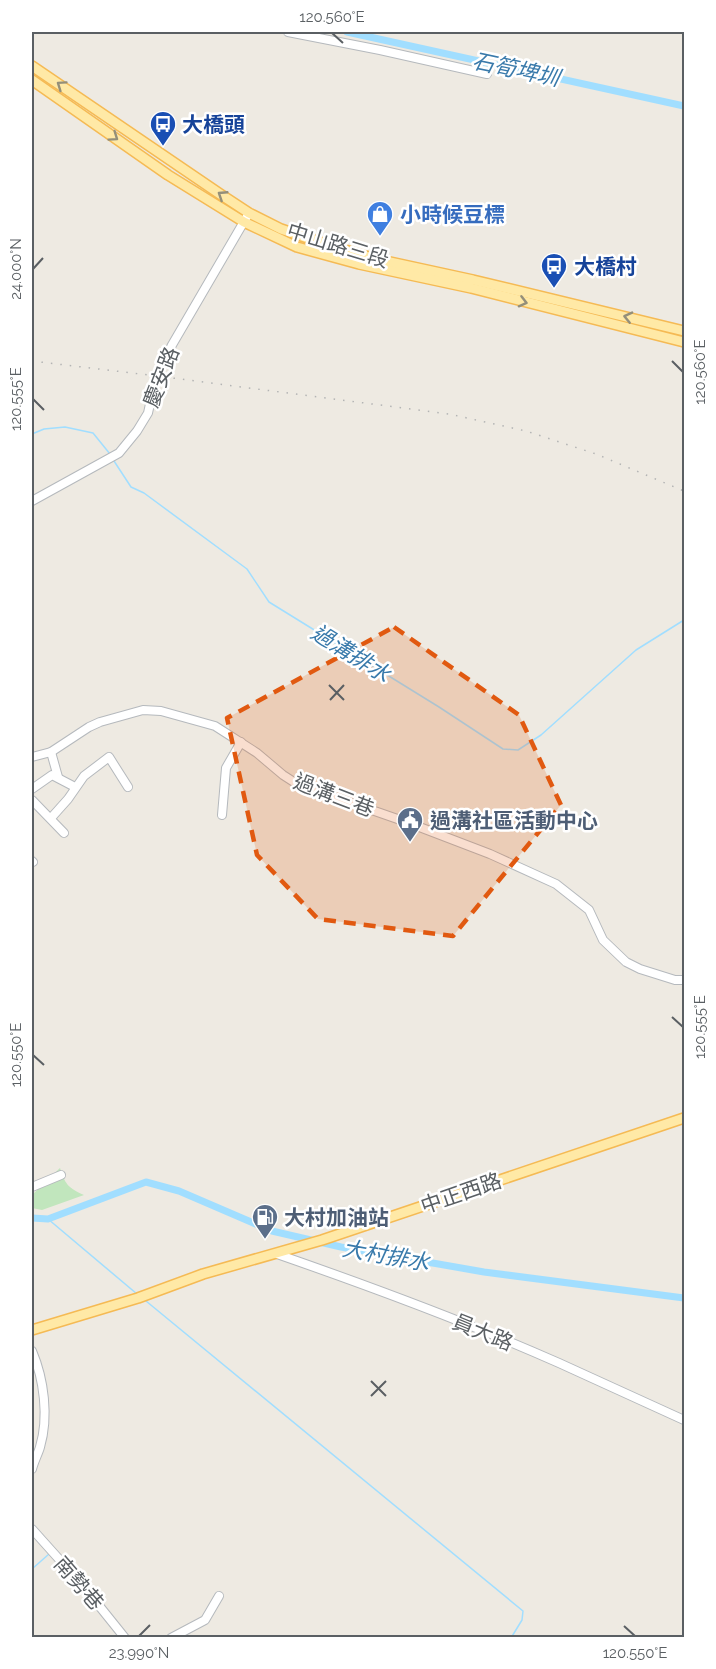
<svg xmlns="http://www.w3.org/2000/svg" width="716" height="1669" font-family="Raleway,'Noto Sans TC',sans-serif">
<style>
.green{fill:#c1e6bd}
.lines{fill:none;stroke-linecap:round;stroke-linejoin:round}
.stream{stroke:#a1deff;stroke-width:1.5}
.canal{stroke:#a1deff;stroke-width:7}
.minor-casing{stroke:#b5b9bd;stroke-width:10}
.major-casing{stroke:#f5ba54;stroke-width:12}
.minor{stroke:#fff;stroke-width:8}
.major{stroke:#ffe9a6;stroke-width:9}
.rail{stroke:#b3b4b4;stroke-width:1.5;stroke-dasharray:1.5 8;stroke-linecap:butt}
.oneway{stroke:#948f7a}
.marked{fill:#e15910;fill-opacity:0.2;stroke:#e15910;stroke-width:4.5;stroke-dasharray:12 8;stroke-linejoin:round}
.ticks{fill:none;stroke:#5a5f63;stroke-width:2}
.labels{text-anchor:middle;dominant-baseline:central;stroke-width:5;stroke-linejoin:round;paint-order:stroke}
.transit-label{font-size:21px;font-weight:bold;fill:#164399;stroke:#fff;text-anchor:start}
.shop-label{font-size:21px;font-weight:bold;fill:#366cbe;stroke:#fff;text-anchor:start}
.street-label{font-size:21px;fill:#5a5f63;stroke:#fff}
.service-label{font-size:21px;font-weight:bold;fill:#4e5e75;stroke:#fff;text-anchor:start}
.water-label{font-size:22px;font-style:italic;fill:#397aab;stroke:#fff}
.neatline{fill:none;stroke:#5a5f63;stroke-width:2}
.ticks-label{font-size:15px;text-anchor:middle;fill:#5a5f63}
</style>
<rect width="100%" height="100%" fill="#eeeae2"/>
<!-- green -->
<path class="green" d="M60,1168C65,1184 68,1188 84,1195L42,1210L32,1208V1195Z"/>
<g class="lines">
<!-- stream -->
<g class="stream">
<polyline points="32,434 44,429 65,427 93,433 110,454"/>
<polyline points="114,461 131,487 144,493 247,569 269,602 439,707 503,749 518,750 541,735 636,650 684,620"/>
<polyline points="48,1219 137,1294"/>
<polyline points="146,1301 523,1611 522,1620 511,1638"/>
<polyline points="32,1569 49,1554"/>
</g>
<!-- canal -->
<g class="canal">
<polyline points="347,32 684,106"/>
<polyline points="32,1218 48,1219 146,1182 179,1191 272,1231 341,1247 484,1272 684,1298"/>
</g>
<!-- minor casing -->
<g class="minor-casing">
<g id="minor">
<polyline points="288,32 380,50 487,74"/>
<polyline points="32,501 119,453 137,431 148,413 155,381 172,345 249,213"/>
<polyline points="51,752 58,777"/>
<polyline points="32,757 51,752 89,727 100,722 143,710 161,711 215,726 257,753 283,775 297,784 409,823 490,854 556,884 589,910 603,940 626,962 640,969 675,980 684,980"/>
<polyline points="32,789 52,775 75,787"/>
<polyline points="32,800 64,833"/>
<polyline points="222,815 226,768 241,742"/>
<polyline points="51,818 68,799 84,776 109,757 128,787"/>
<polyline points="32,861 33,862"/>
<polyline points="32,1187 61,1175"/>
<path d="M277,1254C372,1287 467,1322 559,1363C601,1382 643,1401 684,1420"/>
<path d="M32,1351C44,1379 49,1417 40,1447C38,1454 34,1461 32,1469"/>
<polyline points="32,1529 84,1587 125,1638"/>
<polyline points="171,1638 205,1620 219,1596"/>
</g>
</g>
<!-- major casing -->
<g class="major-casing">
<g id="major">
<polyline points="32,66 220,194 249,213 281,229 331,246 376,259 473,280 684,331"/>
<polyline points="32,80 168,175 244,222 297,247 359,264 471,288 684,342"/>
<polyline points="32,1330 138,1298 203,1274 322,1240 684,1118"/>
</g>
</g>
<!-- minor -->
<use href="#minor" class="minor"/>
<!-- major -->
<use href="#major" class="major"/>
<!-- rail -->
<polyline class="rail" points="32,361 157,376 449,414 526,431 596,454 684,491"/>
</g>
<!-- one-way arrows -->
<defs><path id="oneway-chevron" d="M-2-3.5L2.5 0L-2 3.5" fill="none" stroke-width="1.6" stroke-linecap="round" stroke-linejoin="round" transform="scale(1.5)"/></defs>
<g class="oneway">
<use href="#oneway-chevron" transform="translate(61 85) rotate(-145)"/>
<use href="#oneway-chevron" transform="translate(114 137) rotate(35)"/>
<use href="#oneway-chevron" transform="translate(222 195) rotate(-147)"/>
<use href="#oneway-chevron" transform="translate(523 302) rotate(14)"/>
<use href="#oneway-chevron" transform="translate(628 317) rotate(-167)"/>
</g>
<!-- marked area -->
<path class="marked" d="M394,627L519,715L561,805L453,936L318,919L257,855L227,718Z"/>
<!-- ticks -->
<path class="ticks" d="M332,33L343,43M33,269L43,258M672,361L683,372M33,399L44,410M329,685L344,700M330,700L344,685M672,1017L683,1027M33,1055L44,1065M371,1381L386,1396M371,1396L386,1381M624,1626L635,1636M139,1636L150,1625"/>
<!-- icons -->
<defs>
<g id="bus-pin" transform="scale(1.35)"><path d="M0 17L-7.5 6A9.5 9.5 0 1 1 7.5 6Z" fill="#1a4fb4" stroke="#fff"/><path d="M-5-6H5V4H4V6H2V4H-2V6H-4V4H-5ZM-3.5-4V0h7V-4ZM-3.5 1.2v1.5H-2V1.2ZM2 1.2v1.5H3.5V1.2Z" fill="#fff"/></g>
<g id="shop-pin" transform="scale(1.35)"><path d="M0 17L-7.5 6A9.5 9.5 0 1 1 7.5 6Z" fill="#3f7fe0" stroke="#fff"/><path d="M-5-2.5h2.3a2.7 3.5 0 0 1 5.4 0H5L5.5 6h-11ZM-1.5-2.5h3a1.5 2.3 0 0 0-3 0Z" fill="#fff"/></g>
<g id="civic-pin" transform="scale(1.35)"><path d="M0 17L-7.5 6A9.5 9.5 0 1 1 7.5 6Z" fill="#5c6f8a" stroke="#fff"/><path d="M-.6-6.5H3V-4.5H.6V-3L4-1V1h2V6H-6V1h2V-1L-.6-3ZM-1.2 2.5V6h2.4V2.5Z" fill="#fff"/></g>
<g id="fuel-pin" transform="scale(1.35)"><path d="M0 17L-7.5 6A9.5 9.5 0 1 1 7.5 6Z" fill="#5c6f8a" stroke="#fff"/><path d="M-5.5-6h7V0h2V4h1.3V-2.5L3-4.5l.8-.8L6-3V5H2.5V1h-1V6h-7ZM-4.2-4.7v3.2H.2V-4.7Z" fill="#fff"/></g>
</defs>
<g fill-rule="evenodd">
<use href="#bus-pin" x="163" y="124"/>
<use href="#shop-pin" x="380" y="214"/>
<use href="#bus-pin" x="554" y="266"/>
<use href="#civic-pin" x="410" y="820"/>
<use href="#fuel-pin" x="265" y="1217"/>
</g>
<g class="labels">
<!-- transit labels -->
<g class="transit-label">
<text x="182" y="124">大橋頭</text>
<text x="574" y="266">大橋村</text>
</g>
<!-- shop labels -->
<g class="shop-label">
<text x="400" y="214">小時候豆標</text>
</g>
<!-- street labels -->
<g class="street-label">
<text transform="translate(338 245) rotate(17)">中山路三段</text>
<text transform="translate(161 377) rotate(-69)">慶安路</text>
<text transform="translate(334 795) rotate(21)">過溝三巷</text>
<text transform="translate(461 1193) rotate(-19)">中正西路</text>
<text transform="translate(483 1332) rotate(22)">員大路</text>
<text transform="translate(79 1583) rotate(49)">南勢巷</text>
</g>
<!-- service labels -->
<g class="service-label">
<text x="430" y="820">過溝社區活動中心</text>
<text x="284" y="1217">大村加油站</text>
</g>
<!-- water labels -->
<g class="water-label">
<text transform="translate(516 69) rotate(12)">石筍埤圳</text>
<text transform="translate(351 653) rotate(32)">過溝排水</text>
<text transform="translate(386 1255) rotate(10)">大村排水</text>
</g>
</g>
<!-- border -->
<rect width="716" height="1669" fill="none" stroke="#ffffff" stroke-width="66"/>
<rect x="33" y="33" width="650" height="1603" class="neatline"/>
<g class="ticks-label">
<text x="332" y="22">120.560°E</text>
<text transform="translate(16 269) rotate(-90)" y="5">24.000°N</text>
<text transform="translate(700 372) rotate(-90)" y="5">120.560°E</text>
<text transform="translate(16 399) rotate(-90)" y="5">120.555°E</text>
<text transform="translate(700 1027) rotate(-90)" y="5">120.555°E</text>
<text transform="translate(16 1055) rotate(-90)" y="5">120.550°E</text>
<text x="139" y="1658">23.990°N</text>
<text x="635" y="1658">120.550°E</text>
</g>
</svg>
